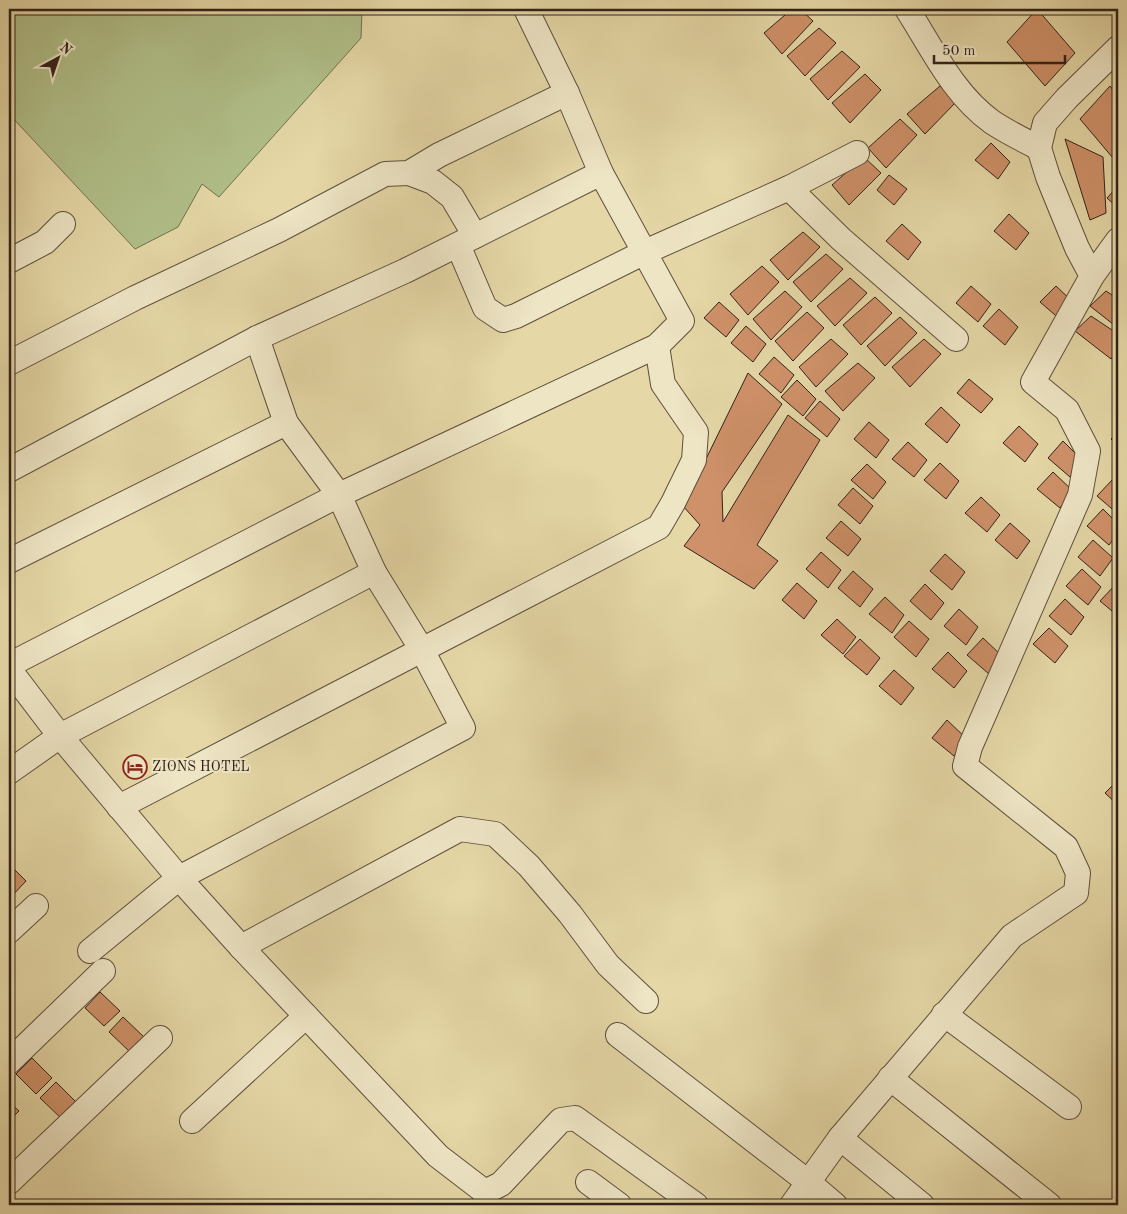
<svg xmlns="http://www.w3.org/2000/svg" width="1127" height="1214" font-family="'Old Standard TT',serif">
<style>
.green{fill:#b1bf89;stroke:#727052}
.building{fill:#cf9169;stroke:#32221a}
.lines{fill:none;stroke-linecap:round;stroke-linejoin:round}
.minor-casing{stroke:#5f4f3d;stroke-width:26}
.minor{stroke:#eee5c5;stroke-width:24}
.labels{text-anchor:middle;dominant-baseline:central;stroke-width:4;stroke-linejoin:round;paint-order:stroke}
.poi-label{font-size:14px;fill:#32221a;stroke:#eee5c5;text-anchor:start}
</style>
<rect width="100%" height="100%" fill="#e5d7a6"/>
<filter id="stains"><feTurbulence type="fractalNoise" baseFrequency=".004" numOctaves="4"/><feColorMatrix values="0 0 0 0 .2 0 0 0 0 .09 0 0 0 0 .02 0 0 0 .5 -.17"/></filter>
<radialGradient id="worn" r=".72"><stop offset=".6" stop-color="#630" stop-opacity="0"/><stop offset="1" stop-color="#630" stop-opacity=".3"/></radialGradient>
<!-- green -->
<polygon class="green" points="9,9 362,9 361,38 219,197 202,184 178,227 135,249 9,114"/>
<!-- building -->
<g class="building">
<polygon points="792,9 800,9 813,21 782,54 764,33"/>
<polygon points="1037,9 1075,53 1045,86 1007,42"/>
<polygon points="819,28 836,43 805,76 787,56"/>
<polygon points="842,51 860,67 828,100 810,79"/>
<polygon points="865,74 881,90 850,123 832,103"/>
<polygon points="940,86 957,101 925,134 907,114"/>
<polygon points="1110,86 1118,96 1118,164 1080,119"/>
<polygon points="900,119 917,135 886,168 868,148"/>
<polygon points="1065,139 1103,157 1106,213 1090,220"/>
<polygon points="991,143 1010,162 998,179 975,160"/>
<polygon points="864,157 881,173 849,205 832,185"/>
<polygon points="889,175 907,189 894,205 877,190"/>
<polygon points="1118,186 1118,208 1107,198"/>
<polygon points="1009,214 1029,233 1016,250 994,231"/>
<polygon points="902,224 921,242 908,260 886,241"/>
<polygon points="803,232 820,247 788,280 770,260"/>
<polygon points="826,254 843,269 811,302 793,282"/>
<polygon points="762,266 779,282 748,315 730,294"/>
<polygon points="850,278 867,293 835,326 817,306"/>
<polygon points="971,286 991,304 978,322 956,303"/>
<polygon points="1056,286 1075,304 1062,321 1040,302"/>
<polygon points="785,291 802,307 771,340 753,319"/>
<polygon points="1106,291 1118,299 1118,328 1090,306"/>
<polygon points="875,297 892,313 861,345 843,325"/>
<polygon points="719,302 739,320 726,337 704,318"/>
<polygon points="999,309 1018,327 1005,345 983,326"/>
<polygon points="807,312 824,328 793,361 775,341"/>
<polygon points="1091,316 1118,334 1118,349 1111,359 1075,331"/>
<polygon points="900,317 917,333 885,366 867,346"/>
<polygon points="746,326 766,344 753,362 731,343"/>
<polygon points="831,339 848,354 816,387 799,367"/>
<polygon points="924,339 941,354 910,387 892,367"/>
<polygon points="774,357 794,375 781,393 759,374"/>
<polygon points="858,363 875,378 843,411 825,391"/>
<polygon points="748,373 782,404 722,492 723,522 788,415 820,440 757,545 778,561 754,589 684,546 700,525 683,506"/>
<polygon points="969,379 993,399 981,413 957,393"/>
<polygon points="797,380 816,399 803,416 781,397"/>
<polygon points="820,401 840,419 827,437 805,418"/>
<polygon points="941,407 960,425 947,443 925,424"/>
<polygon points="869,422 889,440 876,458 854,439"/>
<polygon points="1019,426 1038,444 1025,462 1003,443"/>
<polygon points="1118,432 1118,446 1111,439"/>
<polygon points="1063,441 1082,460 1070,477 1048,458"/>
<polygon points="908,442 927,460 914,477 892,459"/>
<polygon points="940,463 959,481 946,499 924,480"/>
<polygon points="867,464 886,482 873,499 851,480"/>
<polygon points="1053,472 1073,491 1060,508 1037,489"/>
<polygon points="1113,479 1118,485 1118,514 1097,496"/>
<polygon points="853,488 873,506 860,524 838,505"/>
<polygon points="981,497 1000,515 987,532 965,513"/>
<polygon points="1103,509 1118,524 1118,533 1109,545 1087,526"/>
<polygon points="841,521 861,539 848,556 826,538"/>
<polygon points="1010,523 1030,541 1017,559 995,540"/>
<polygon points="1093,540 1113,558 1100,576 1078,557"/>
<polygon points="821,552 841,570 828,588 806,569"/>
<polygon points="945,554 965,572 952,590 930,571"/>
<polygon points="1082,569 1101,587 1088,605 1066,586"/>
<polygon points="853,571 873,589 860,607 838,588"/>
<polygon points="797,583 817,601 804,619 782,600"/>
<polygon points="925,584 944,603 931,620 910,601"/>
<polygon points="1116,584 1118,586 1118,616 1100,601"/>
<polygon points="885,597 904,615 892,633 869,614"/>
<polygon points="1065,599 1084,617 1071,635 1049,616"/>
<polygon points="959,609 978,627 966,645 944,626"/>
<polygon points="837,619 856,637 843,654 821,635"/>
<polygon points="909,621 929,639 916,657 894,637"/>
<polygon points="1049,628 1068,646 1055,663 1033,644"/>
<polygon points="983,638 1002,656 989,674 967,655"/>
<polygon points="860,639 880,658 867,675 844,656"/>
<polygon points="948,652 967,671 954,688 932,669"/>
<polygon points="894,670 914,688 901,705 879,686"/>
<polygon points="947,720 967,739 954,756 932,738"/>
<polygon points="1118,780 1118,805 1105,793"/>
<polygon points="9,864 26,881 10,898 9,898"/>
<polygon points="100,992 120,1011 104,1026 85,1008"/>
<polygon points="123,1017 144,1037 130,1052 109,1032"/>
<polygon points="32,1058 52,1078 36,1094 16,1074"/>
<polygon points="56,1082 79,1105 64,1121 40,1098"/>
<polygon points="9,1102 19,1111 9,1121"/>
</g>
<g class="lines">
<!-- minor casing -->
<g class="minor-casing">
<g id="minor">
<path d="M907,9C932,48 953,94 992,122C1007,132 1023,140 1039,148"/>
<polyline points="409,173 433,182 452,197 475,236"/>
<polyline points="789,188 841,239 956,339"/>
<polyline points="458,245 485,308 503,320 516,316 645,252 789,188 857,153"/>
<polyline points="9,261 45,242 63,224"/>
<polyline points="1092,276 1118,240"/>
<polyline points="9,363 135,298 279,230 385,174 409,173 439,155 567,93"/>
<polyline points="9,470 257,338 405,271 601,173"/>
<polyline points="9,561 286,423"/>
<polyline points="9,665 339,495 657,346 682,321 601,173 567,93 526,9"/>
<polyline points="9,669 60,736 179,878 241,947 438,1156 485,1192 501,1184 561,1120 575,1118 696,1205"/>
<polyline points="9,772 60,736 374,572"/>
<polyline points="119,807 659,527 673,503 694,460 696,432 663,384 657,346"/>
<polyline points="9,931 36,906"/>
<polyline points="241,947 460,829 495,834 529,866 570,914 608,965 646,1001"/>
<polyline points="90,951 179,878 463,728 422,650 374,572 339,495 286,423 257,338"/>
<polyline points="944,1014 1069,1107"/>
<polyline points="618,1035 808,1182 835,1205"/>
<polyline points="9,1062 103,971"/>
<polyline points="890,1078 1049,1205"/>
<polyline points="192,1121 306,1016"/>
<polyline points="840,1138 922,1205"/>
<polyline points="9,1182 160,1038"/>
<polyline points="588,1182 619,1205"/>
<polyline points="792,1205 840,1138 1012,936 1076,893 1078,873 1066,847 965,766 970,747 1080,495 1088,451 1067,410 1033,382 1092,276 1077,248 1048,177 1039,148 1045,123 1067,98 1118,48"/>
</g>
</g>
<!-- minor -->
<use href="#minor" class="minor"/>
</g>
<!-- icons -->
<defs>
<g id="hotel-ring" transform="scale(1.25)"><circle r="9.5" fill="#eee5c5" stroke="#8f2418" stroke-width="1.5"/><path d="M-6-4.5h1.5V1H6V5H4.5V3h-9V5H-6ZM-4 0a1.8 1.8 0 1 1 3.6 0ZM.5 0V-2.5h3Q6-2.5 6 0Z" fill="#8f2418"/></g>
</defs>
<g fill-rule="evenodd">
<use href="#hotel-ring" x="135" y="767"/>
</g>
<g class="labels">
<!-- poi labels -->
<g class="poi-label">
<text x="152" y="767">ZIONS HOTEL</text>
</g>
</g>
<!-- margin -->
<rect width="1127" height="1214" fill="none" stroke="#e5d7a6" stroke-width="30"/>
<rect x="10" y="10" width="1107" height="1194" fill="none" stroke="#32221a" stroke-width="2.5"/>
<rect x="15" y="15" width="1097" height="1184" fill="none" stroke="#32221a"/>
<!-- north arrow -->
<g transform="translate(58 58) rotate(40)" stroke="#eee5c5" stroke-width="4" paint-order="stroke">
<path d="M0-4L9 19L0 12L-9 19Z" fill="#32221a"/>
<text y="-8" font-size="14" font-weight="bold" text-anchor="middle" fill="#32221a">N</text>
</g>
<!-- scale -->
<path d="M934 55v8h131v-8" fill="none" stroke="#32221a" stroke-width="2.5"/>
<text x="942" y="55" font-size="15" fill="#32221a" stroke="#eee5c5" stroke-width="4" paint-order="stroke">50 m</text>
<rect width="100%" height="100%" filter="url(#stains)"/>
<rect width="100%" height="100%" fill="url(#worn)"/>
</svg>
